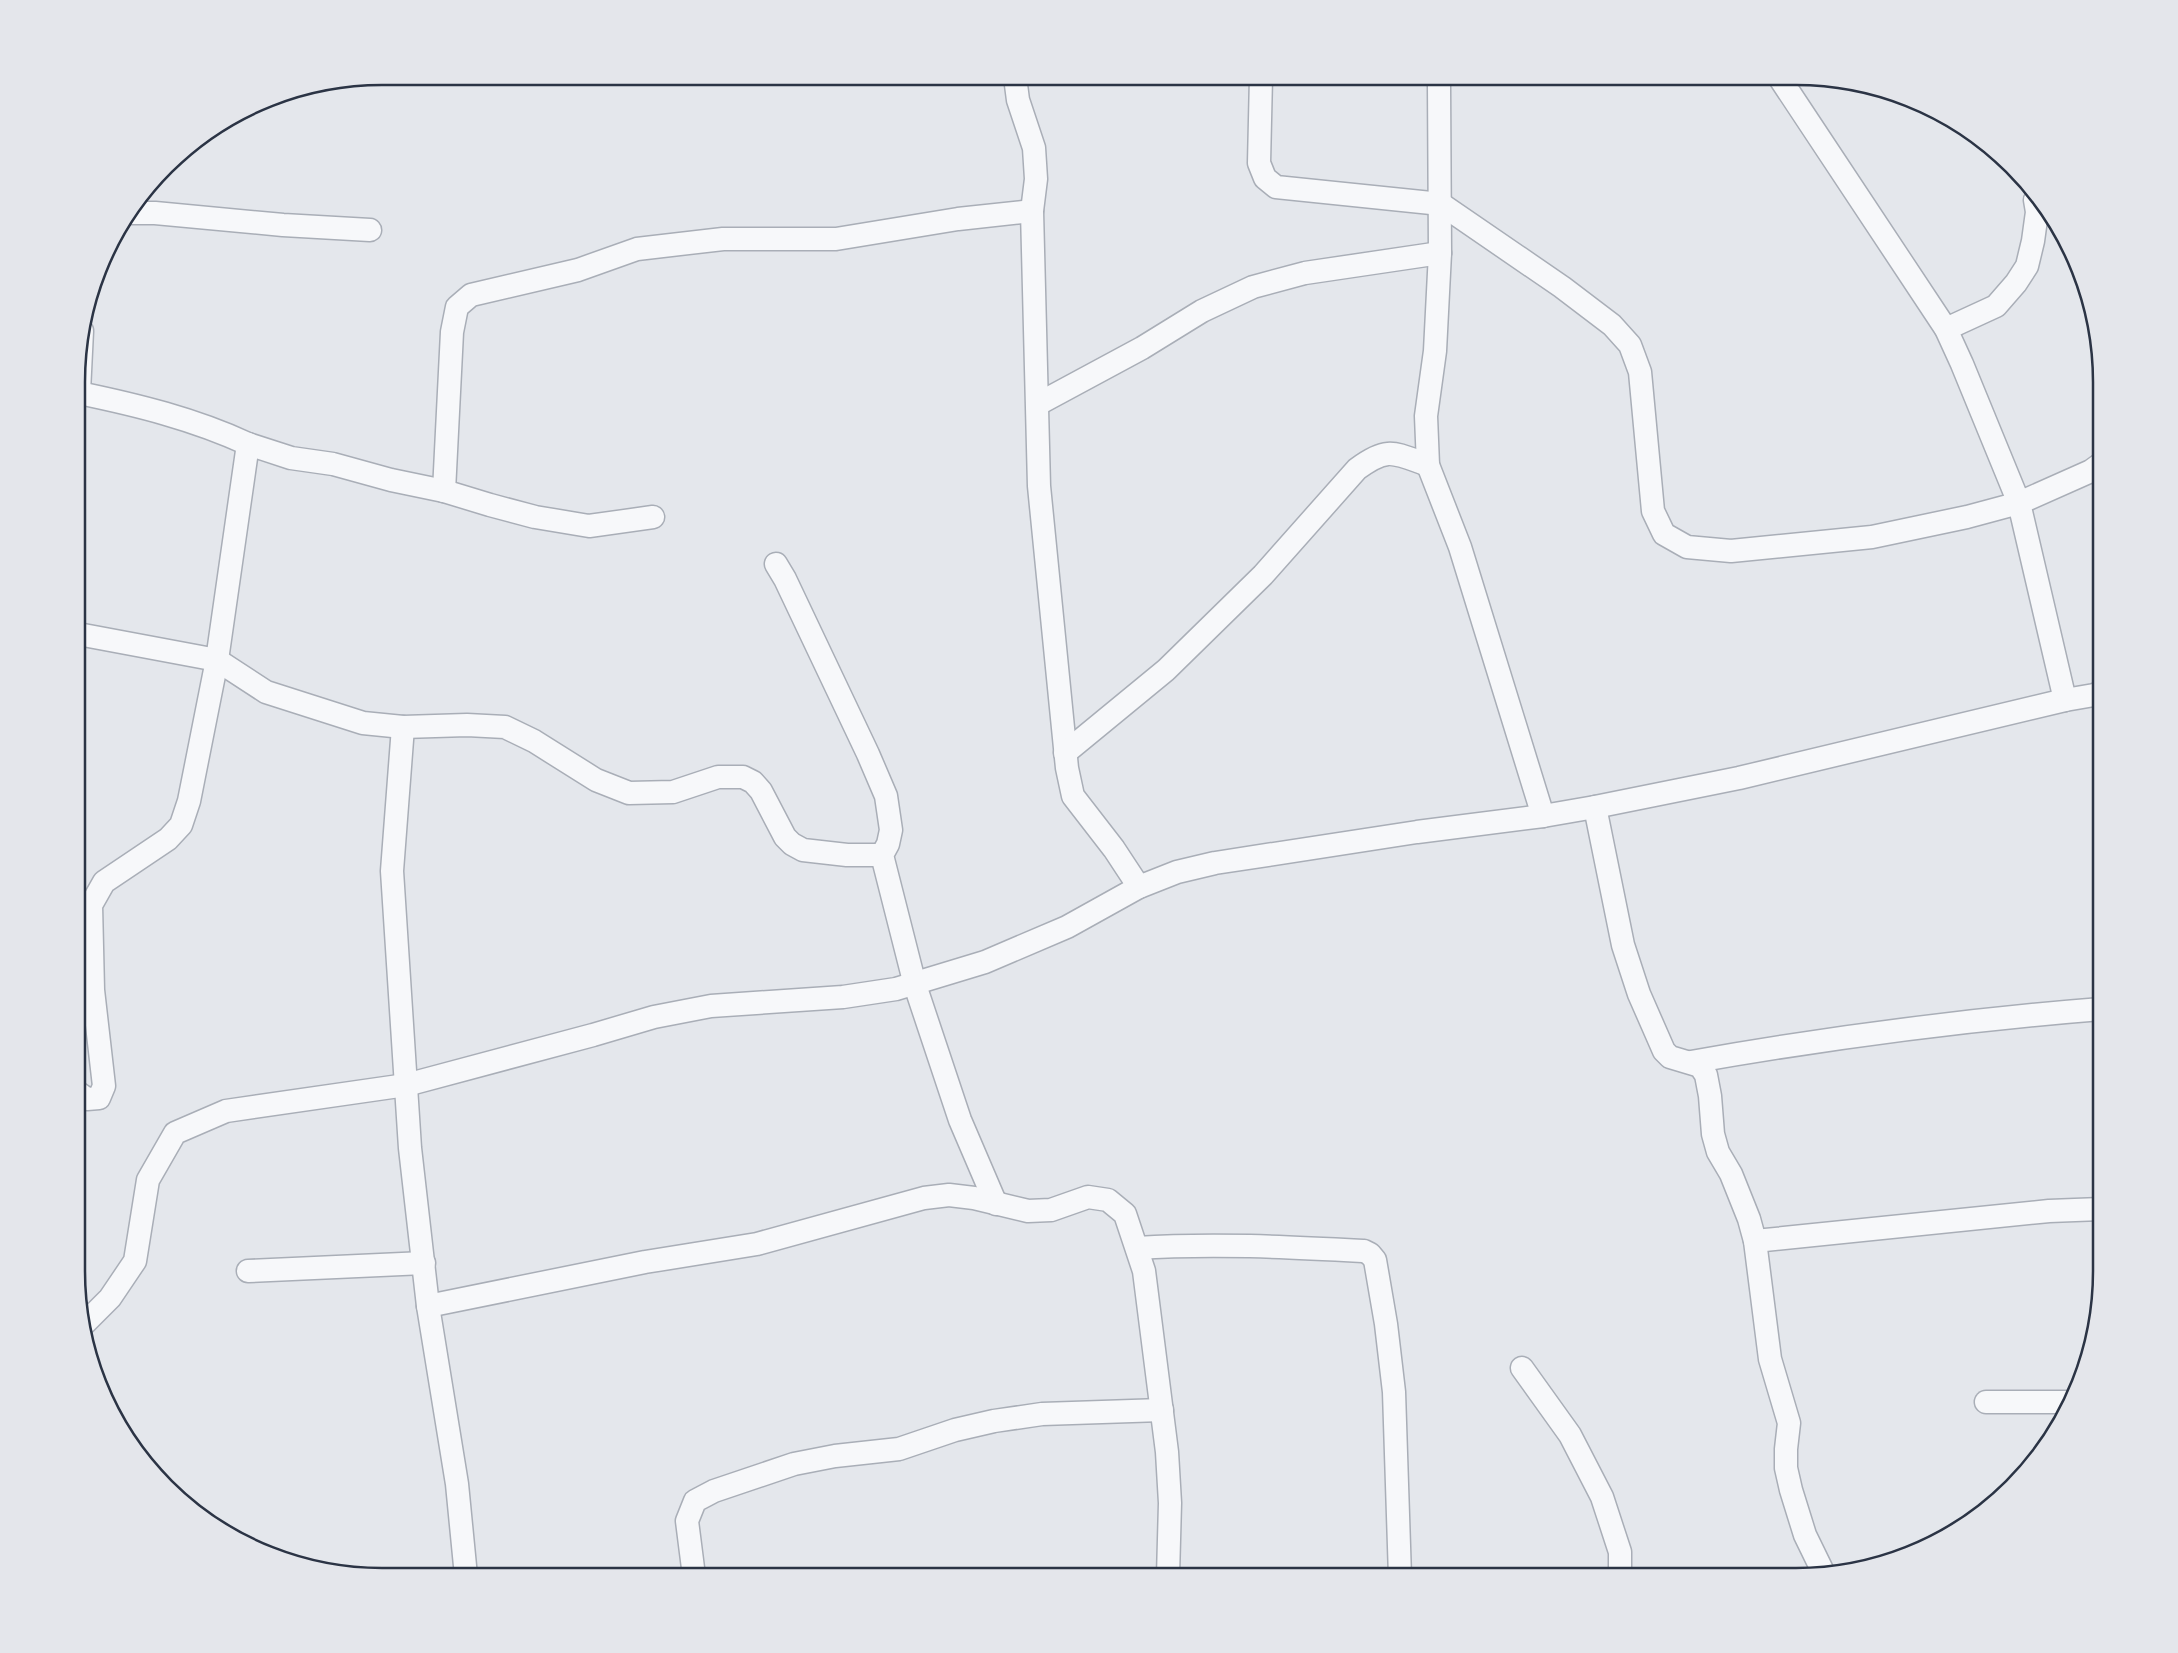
<svg xmlns="http://www.w3.org/2000/svg" width="2178" height="1653" font-family="Rubik,sans-serif">
<style>
.lines{fill:none;stroke-linecap:round;stroke-linejoin:round}
.minor-casing{stroke:#a9aeb7;stroke-width:25}
.minor{stroke:#f7f8fa;stroke-width:22}
.rim{fill:none;stroke:#2b3445;stroke-width:2.5}
</style>
<rect width="100%" height="100%" fill="#e4e7ec"/>
<g class="lines">
<!-- minor casing -->
<g class="minor-casing">
<g id="minor">
<polyline points="1015,77 1018,100 1034,148 1036,179 1032,211 1039,486 1067,768 1073,796 1114,849 1139,887"/>
<polyline points="1261,77 1259,163 1265,178 1276,187 1441,204 1562,287 1612,325 1630,345 1640,372 1653,511 1664,534 1687,547 1731,551 1872,537 1967,517 2019,503 2091,471 2102,463"/>
<polyline points="1437,77 1439,85 1440,253 1435,351 1426,416 1428,465 1460,547 1543,816"/>
<polyline points="1779,77 1946,329 1962,364 2019,503 2065,700"/>
<polyline points="130,213 155,213 283,225 370,230"/>
<polyline points="1946,329 1996,306 2016,283 2027,266 2033,241 2037,212 2035,200"/>
<polyline points="79,392 82,331"/>
<path d="M79,393C137,405 194,419 248,444"/>
<polyline points="1038,404 1142,348 1202,311 1253,287 1305,273 1440,253"/>
<polyline points="444,491 452,332 457,307 471,295 578,270 637,249 723,239 836,239 958,219 1032,211"/>
<polyline points="776,564 785,579 868,754 886,796 891,830 888,844 882,855 915,985 960,1120 996,1204"/>
<polyline points="78,634 217,660 266,692 363,723 403,727 467,725 505,727 534,741 596,780 629,793 673,792 718,777 743,777 753,782 761,791 785,837 792,844 803,850 847,855 882,855"/>
<polyline points="403,727 392,871 410,1148 428,1306 457,1484 466,1576"/>
<path d="M1065,753L1166,670L1263,575L1357,469C1388,446 1394,453 1428,465"/>
<polyline points="1595,807 1623,945 1639,994 1664,1051 1670,1057 1700,1066 1706,1075 1710,1096 1713,1134 1718,1152 1731,1174 1749,1219 1755,1241 1770,1359 1789,1423 1786,1449 1786,1468 1791,1490 1805,1535 1824,1574"/>
<path d="M1691,1062C1827,1038 1963,1020 2101,1009"/>
<polyline points="77,1092 87,1099 99,1098 104,1086 93,990 91,905 104,882 168,839 181,825 189,801 217,660 248,444 291,458 333,464 391,480 444,491 490,505 535,517 589,526 653,517"/>
<polyline points="1755,1241 2049,1211 2101,1209"/>
<path d="M1137,1248C1213,1243 1288,1247 1364,1251L1370,1254L1375,1260L1386,1324L1394,1392L1400,1577"/>
<polyline points="248,1271 424,1263"/>
<polyline points="428,1306 645,1262 757,1244 924,1198 949,1195 974,1198 1028,1211 1051,1210 1088,1197 1108,1200 1125,1214 1144,1271 1167,1452 1170,1503 1168,1576"/>
<polyline points="85,1323 110,1298 135,1261 148,1180 175,1133 226,1111 406,1085 593,1035 654,1017 711,1006 843,997 896,989 985,962 1067,927 1139,887 1177,872 1215,863 1417,832 1543,816 1595,807 1739,778 2065,700 2094,695 2102,692"/>
<polyline points="1522,1368 1570,1435 1602,1497 1620,1552 1620,1577"/>
<polyline points="1986,1402 2070,1402"/>
<polyline points="694,1576 687,1521 695,1501 714,1491 794,1464 835,1456 899,1449 955,1430 994,1421 1042,1414 1162,1410"/>
</g>
</g>
<!-- minor -->
<use href="#minor" class="minor"/>
</g>
<!-- crop -->
<path d="M0 0H2178V1653H0ZM382 85H1796A297 297 0 0 1 2093 382V1271A297 297 0 0 1 1796 1568H382A297 297 0 0 1 85 1271V382A297 297 0 0 1 382 85Z" fill="#e4e6eb" fill-rule="evenodd"/>
<path class="rim" d="M382 85H1796A297 297 0 0 1 2093 382V1271A297 297 0 0 1 1796 1568H382A297 297 0 0 1 85 1271V382A297 297 0 0 1 382 85Z"/>
</svg>
